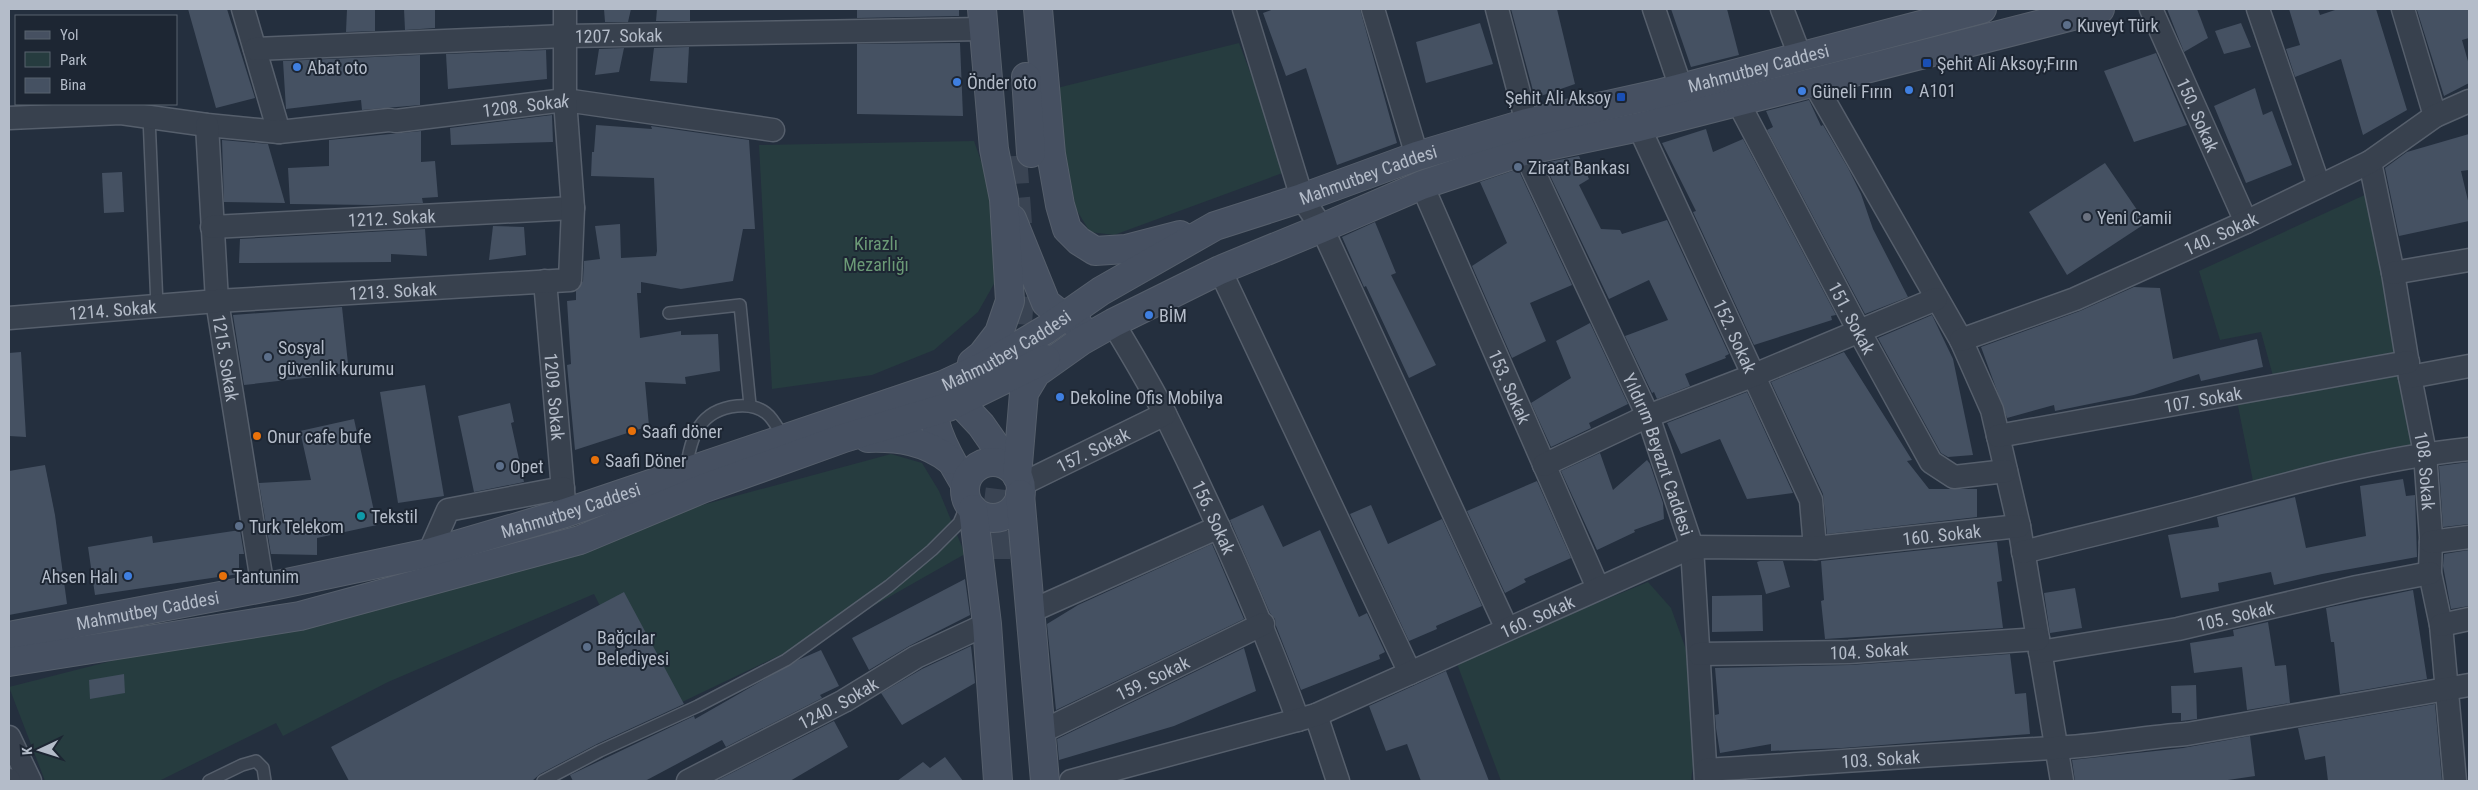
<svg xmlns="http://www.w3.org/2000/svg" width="2478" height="790" font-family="'Roboto Condensed',sans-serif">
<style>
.green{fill:#263c3f}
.building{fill:#455162}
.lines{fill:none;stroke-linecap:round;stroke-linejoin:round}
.secondary-tunnel{stroke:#3a4453;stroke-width:28;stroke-dasharray:28 14;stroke-linecap:butt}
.lane-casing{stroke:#565f6c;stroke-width:14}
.street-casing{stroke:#565f6c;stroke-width:25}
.secondary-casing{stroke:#565f6c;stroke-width:30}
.lane{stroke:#38414e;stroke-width:11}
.street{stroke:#38414e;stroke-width:22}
.secondary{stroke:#465061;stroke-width:28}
.service-dot{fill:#5c6f8a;stroke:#1d2633;stroke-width:2}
.transit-dot{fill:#1a4fb4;stroke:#1d2633;stroke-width:2}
.shop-dot{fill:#3f7fe0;stroke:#1d2633;stroke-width:2}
.worship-dot{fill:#6b7280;stroke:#1d2633;stroke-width:2}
.food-dot{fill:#e8710a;stroke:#1d2633;stroke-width:2}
.culture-dot{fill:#0f9aa8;stroke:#1d2633;stroke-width:2}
.labels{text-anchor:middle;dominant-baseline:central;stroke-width:4;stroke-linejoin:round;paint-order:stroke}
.poi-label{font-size:18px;fill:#b4bcc9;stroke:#1d2633;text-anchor:start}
.street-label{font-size:18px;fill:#b4bcc9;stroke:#1d2633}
.park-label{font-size:18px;fill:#6b9a76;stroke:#1d2633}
</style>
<rect width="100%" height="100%" fill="#242f3e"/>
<!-- green -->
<g class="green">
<polygon points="1239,43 1288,171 1114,235 1090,232 1076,209 1053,89"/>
<polygon points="974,141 996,204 999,275 978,312 934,350 872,375 772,389 759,145"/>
<polygon points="2369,193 2400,353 2273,376 2261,332 2220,340 2199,271"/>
<polygon points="2399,369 2419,448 2254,486 2237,401"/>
<polygon points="891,454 922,463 939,491 965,554 822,635 655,715 594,594 388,682 283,736 276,723 159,781 45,781 9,687 344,602"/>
<polygon points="1648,582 1671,608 1688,655 1693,765 1691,781 1501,781 1456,661"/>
</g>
<!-- building -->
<g class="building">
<polygon points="188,9 227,9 255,98 216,108"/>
<polygon points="347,9 375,9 375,31 346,32"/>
<polygon points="404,9 435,9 435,28 405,30"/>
<polygon points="604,9 631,9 628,22 605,22"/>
<polygon points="657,9 690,9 690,21 656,21"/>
<polygon points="857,9 959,9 959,16 857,18"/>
<polygon points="1274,9 1360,9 1397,143 1337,165 1306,68 1286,76 1263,13"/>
<polygon points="1511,9 1557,9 1575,84 1535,98"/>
<polygon points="1671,9 1727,9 1739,55 1691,67"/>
<polygon points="2167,9 2197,9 2208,38 2184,52"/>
<polygon points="2289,9 2318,9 2320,15 2338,9 2376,9 2407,110 2363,135 2341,59 2295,77 2286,49 2300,45"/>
<polygon points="2420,9 2469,9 2469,38 2462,40 2469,65 2469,83 2444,96 2417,10"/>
<polygon points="1480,23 1493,64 1426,83 1416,42"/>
<polygon points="2241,23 2251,47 2224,54 2215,31"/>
<polygon points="960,43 963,116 857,114 857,44"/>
<polygon points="689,47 687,83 650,81 654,48"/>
<polygon points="624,48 619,72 595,75 599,49"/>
<polygon points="546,50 547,79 448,89 446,54"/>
<polygon points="2156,53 2187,125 2134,142 2104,71"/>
<polygon points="420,55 420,105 362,110 361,100 286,109 283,61"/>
<polygon points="2255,88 2263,115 2272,111 2292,165 2246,183 2214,106"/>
<polygon points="1809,100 1821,126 1823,125 1848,168 1861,194 1873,229 1908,297 1865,314 1767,130 1773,127 1766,111"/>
<polygon points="552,115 553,142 451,145 450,128"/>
<polygon points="596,125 652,129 651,126 749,140 755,229 743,229 733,281 681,289 641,282 641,293 637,293 640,338 681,331 681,335 718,334 720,371 685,377 686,384 645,382 649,426 575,450 567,365 571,364 567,301 576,300 576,291 583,281 584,261 600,259 595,226 620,224 621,258 656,256 657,251 654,178 591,176 592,152 594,152"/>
<polygon points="1706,129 1713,152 1743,139 1836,315 1831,316 1832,320 1754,345 1693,212 1696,211 1662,143"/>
<polygon points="421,131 421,162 435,161 438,197 422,198 423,203 372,205 290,204 288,168 329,166 329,140"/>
<polygon points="2469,134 2469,170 2461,171 2469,205 2469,221 2399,236 2385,168 2407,152"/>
<polygon points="222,140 268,144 285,203 224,202"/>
<polygon points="1579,156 1589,179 1579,185 1601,229 1620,230 1622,234 1667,220 1729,354 1725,356 1726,358 1685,374 1690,386 1657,399 1654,392 1652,393 1625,336 1668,320 1649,280 1609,299 1544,163"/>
<polygon points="2105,163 2146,223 2067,275 2029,212"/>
<polygon points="1518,169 1572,285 1530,303 1546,341 1512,358 1472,266 1507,243 1480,182"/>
<polygon points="122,172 124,212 104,213 102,173"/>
<polygon points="1375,222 1396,273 1391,275 1436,365 1409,378 1366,286 1364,287 1342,237"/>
<polygon points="493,226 524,227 526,255 489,260"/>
<polygon points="425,229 427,256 391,254 391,262 239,263 240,239"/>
<polygon points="2134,287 2160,288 2173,359 2257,339 2263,367 2201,381 2199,374 2134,395 2055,411 2054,405 2007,418 1981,347 2080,311"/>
<polygon points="342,307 349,373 244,385 233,315"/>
<polygon points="1932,315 1953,359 1973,455 1948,457 1941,453 1878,338"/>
<polygon points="1590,323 1628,404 1589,423 1591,428 1551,447 1531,403 1571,378 1556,341"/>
<polygon points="21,352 26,437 9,436 9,353"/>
<polygon points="1844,352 1912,460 1907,461 1929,489 1977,489 1977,517 1827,534 1823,494 1771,382"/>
<polygon points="425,385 444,496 398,503 380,392"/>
<polygon points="1747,392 1793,493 1747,499 1720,439 1681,454 1667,423"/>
<polygon points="510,403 514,422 511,423 524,482 474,492 458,416"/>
<polygon points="354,419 377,525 317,538 317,555 271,554 259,483 311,480 300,431"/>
<polygon points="1600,453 1613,490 1647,460 1650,464 1663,503 1664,519 1634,530 1635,532 1597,550 1561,471"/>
<polygon points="2469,462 2469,524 2443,527 2439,466"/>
<polygon points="45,465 55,515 67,604 9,615 9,471"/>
<polygon points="2403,479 2406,496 2415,495 2417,557 2322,574 2274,585 2271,572 2218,583 2219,591 2181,598 2168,535 2219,527 2217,517 2295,497 2306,548 2366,536 2360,486"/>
<polygon points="1537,481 1571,558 1524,579 1526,582 1505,593 1467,511"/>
<polygon points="1263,505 1283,547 1320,530 1359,617 1367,613 1385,652 1379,655 1380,659 1301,690 1276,626 1275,619 1270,613 1230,520"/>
<polygon points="1371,505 1388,544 1442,519 1482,606 1436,626 1437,629 1409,641 1350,514"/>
<polygon points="240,530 244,554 239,554 239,574 95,595 88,547 152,536 153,543"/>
<polygon points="1997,542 2002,581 1997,582 2003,628 1825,639 1821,601 1824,600 1821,561"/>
<polygon points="1212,544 1244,619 1056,710 1047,624 1078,605"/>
<polygon points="2469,550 2469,606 2451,609 2443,566 2444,554"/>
<polygon points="1760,561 1783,561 1790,587 1766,594 1757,562"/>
<polygon points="965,579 970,615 909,646 869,670 852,638"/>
<polygon points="2075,588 2082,628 2050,633 2044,593"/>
<polygon points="2413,590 2427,679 2340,694 2334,642 2331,642 2326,608"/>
<polygon points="624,592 684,704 597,744 540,774 532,781 349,781 331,747"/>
<polygon points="1762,595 1763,631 1712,632 1712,596"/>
<polygon points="2268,622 2275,666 2286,665 2290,703 2247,710 2242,667 2194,673 2190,643 2234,636 2233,630"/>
<polygon points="971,646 975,683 902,725 881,693 922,669"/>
<polygon points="1244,648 1256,691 1174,726 1059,760 1057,739"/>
<polygon points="821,650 839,686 820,695 822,698 726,747 722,740 645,781 573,781 570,775 694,716 695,719 798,660"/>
<polygon points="2010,654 2015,694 2026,693 2030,734 1842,748 1771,751 1771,744 1720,753 1716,728 1715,715 1719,714 1715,668 1850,665"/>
<polygon points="1446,671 1489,781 1421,781 1407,744 1386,751 1369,706"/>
<polygon points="124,674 125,693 90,699 89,680"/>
<polygon points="2196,685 2197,719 2181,721 2181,713 2172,713 2171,686"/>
<polygon points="2435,704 2442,781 2328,781 2325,756 2305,760 2298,728"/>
<polygon points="834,721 848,747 790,781 716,781"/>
<polygon points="2250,736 2255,776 2221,781 2075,781 2072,760 2183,748"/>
<polygon points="945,757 963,781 897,781 923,762 930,768"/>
</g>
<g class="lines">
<!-- secondary-tunnel -->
<g class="secondary-tunnel">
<polyline points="1013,156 1018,224"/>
<polyline points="1015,366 1021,282"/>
<polyline points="996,559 996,518 1006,441"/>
</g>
<!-- lane casing -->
<g class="lane-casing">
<g id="lane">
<polyline points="149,117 157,306"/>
<polyline points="669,313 740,305 750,405"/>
<path d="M686,472C690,437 699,410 737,406C748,405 757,406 766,413C774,419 779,431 784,438"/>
<polyline points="209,781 242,765 256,761 263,768 265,781"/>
<polyline points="543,781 600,751 698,706 786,660 889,586 932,550 959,523 966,507"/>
</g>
</g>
<!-- street casing -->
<g class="street-casing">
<g id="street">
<polyline points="243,9 279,132"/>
<polyline points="1244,9 1302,198 1322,228 1507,629"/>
<polyline points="1373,9 1417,156"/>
<polyline points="1497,9 1527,123"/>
<polyline points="1654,9 1681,88"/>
<polyline points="1782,9 1800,56"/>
<path id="s1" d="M2151,9L2246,222"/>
<polyline points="2258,9 2319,186"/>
<polyline points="2403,9 2435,116"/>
<path id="s2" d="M255,49L565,36L983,29"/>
<polyline points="1813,81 1961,340 1992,410 2019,526 2062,781"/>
<path id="s3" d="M1738,102L1859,331L1931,462L1954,477L2006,471"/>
<path id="s4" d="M9,118L121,113L207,125L279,132L389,120L396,121L565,100L773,130"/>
<path id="s5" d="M207,125L217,301L263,588"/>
<path id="s6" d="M1639,127L1811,500L1815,548"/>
<path id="s7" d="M1524,151L1648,416L1692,547L1706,781"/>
<path id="s8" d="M2370,162L2393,273L2410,377L2425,453L2431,537L2430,573L2441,625L2455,781"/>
<path id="s9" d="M1422,185L1598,588"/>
<path id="s10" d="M212,227L573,208"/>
<polyline points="1220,270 1410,673"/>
<polyline points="2393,273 2469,260"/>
<path id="s11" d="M545,281L565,513"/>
<path id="s12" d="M9,318L217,301L570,280L573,208L565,100V9"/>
<path id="s13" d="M1113,323C1131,353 1150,384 1166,416C1215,515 1260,616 1298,720"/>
<path id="s14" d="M1961,340L2075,299L2246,222L2370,162L2435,116L2469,101"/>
<polyline points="2410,377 2469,366"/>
<path id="s15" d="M1998,436L2408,362"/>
<polyline points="1544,465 1648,416 1752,376 1936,299"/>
<path id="s16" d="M1020,485L1165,414"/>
<polyline points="2431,542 2469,537"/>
<path d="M2023,552C2083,537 2143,523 2203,507C2290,483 2379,458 2469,449"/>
<polyline points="429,553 448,510 563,488"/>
<polyline points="1029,612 1219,527"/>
<polyline points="2441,625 2469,619"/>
<path id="s17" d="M2040,652L2178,629L2357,587L2430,573"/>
<path id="s18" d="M1699,654L1849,652L2038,639"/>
<polyline points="1316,715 1338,781"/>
<path id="s19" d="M1041,732L1263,624"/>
<polyline points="9,737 30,781"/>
<path id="s20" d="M1706,770C1822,763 1938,754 2055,748C2099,746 2143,737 2187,734L2469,685"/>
<polyline points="9,780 9,781"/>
<path id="s21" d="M688,781L844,701L916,657L987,624"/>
<path id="s22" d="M1071,781L1316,715L1692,547L1815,548L2019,526"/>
</g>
</g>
<!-- secondary casing -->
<g class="secondary-casing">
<g id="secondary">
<polyline points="1038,9 1051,154 1060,205 1067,229 1079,241 1095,251 1126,249 1180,235"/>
<polyline points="1026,77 1031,153"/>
<polyline points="1012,219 1046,303 1064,317 1078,324"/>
<polyline points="972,363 982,355 999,333 1010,301 1004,199 994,149 982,9"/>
<polyline points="948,390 981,425 1011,468"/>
<path d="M937,395C924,419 953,464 965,484"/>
<path d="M868,438C899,437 925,441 950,460"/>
<circle cx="993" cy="490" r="28"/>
<polyline points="1017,476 1024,393 1036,373 1081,341 1113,323 1220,270 1322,228 1422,185 1524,151 1639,127 2100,9"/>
<polyline points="1020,494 1045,781"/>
<polyline points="973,509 987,624 998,781"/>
<path id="s23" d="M9,636L263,588L429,553L565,513L943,385L986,365L1045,330L1101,291L1215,226L1302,198L1417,156L1527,123L1658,94L1982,9"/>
<polyline points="9,662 300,616 580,540 702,489 844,438 948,407 1046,359"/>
</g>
</g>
<!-- lane -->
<use href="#lane" class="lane"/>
<!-- street -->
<use href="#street" class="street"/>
<!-- secondary -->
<use href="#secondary" class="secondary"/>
</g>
<!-- markers -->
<g class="service-dot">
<circle cx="2067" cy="25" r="5"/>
<circle cx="1518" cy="167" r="5"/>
<circle cx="268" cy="357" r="5"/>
<circle cx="500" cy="466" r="5"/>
<circle cx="239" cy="526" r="5"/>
<circle cx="587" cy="647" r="5"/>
</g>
<g class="transit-dot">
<rect x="1922" y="58" width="10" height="10" rx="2.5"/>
<rect x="1616" y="92" width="10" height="10" rx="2.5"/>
</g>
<g class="shop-dot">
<circle cx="297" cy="67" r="5"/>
<circle cx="957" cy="82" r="5"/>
<circle cx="1909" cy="90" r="5"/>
<circle cx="1802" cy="91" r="5"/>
<circle cx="1149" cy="315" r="5"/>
<circle cx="1060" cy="397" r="5"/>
<circle cx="128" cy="576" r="5"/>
</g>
<circle class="worship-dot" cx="2087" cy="217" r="5"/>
<g class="food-dot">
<circle cx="632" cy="431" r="5"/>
<circle cx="257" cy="436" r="5"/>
<circle cx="595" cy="460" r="5"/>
<circle cx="223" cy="576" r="5"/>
</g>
<circle class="culture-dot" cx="361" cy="516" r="5"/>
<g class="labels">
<!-- poi labels -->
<g class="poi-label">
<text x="2077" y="25">Kuveyt Türk</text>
<text x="1937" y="63">Şehit Ali Aksoy;Fırın</text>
<text x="307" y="67">Abat oto</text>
<text x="967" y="82">Önder oto</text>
<text x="1919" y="90">A101</text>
<text x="1812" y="91">Güneli Fırın</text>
<text x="1611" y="97" text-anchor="end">Şehit Ali Aksoy</text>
<text x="1528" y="167">Ziraat Bankası</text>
<text x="2097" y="217">Yeni Camii</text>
<text x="1159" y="315">BİM</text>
<text x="278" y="347">Sosyal<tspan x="278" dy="21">güvenlik kurumu</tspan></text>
<text x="1070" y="397">Dekoline Ofis Mobilya</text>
<text x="642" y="431">Saafi döner</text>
<text x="267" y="436">Onur cafe bufe</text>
<text x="605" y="460">Saafi Döner</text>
<text x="510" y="466">Opet</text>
<text x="371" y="516">Tekstil</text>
<text x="249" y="526">Turk Telekom</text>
<text x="118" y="576" text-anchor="end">Ahsen Halı</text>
<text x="233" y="576">Tantunim</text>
<text x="597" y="637">Bağcılar<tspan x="597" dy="21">Belediyesi</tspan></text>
</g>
<!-- street labels -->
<g class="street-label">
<text stroke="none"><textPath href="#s2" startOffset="364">1207. Sokak</textPath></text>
<text stroke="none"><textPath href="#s23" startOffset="1851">Mahmutbey Caddesi</textPath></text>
<text stroke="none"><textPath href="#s4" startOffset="520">1208. Sokak</textPath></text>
<text stroke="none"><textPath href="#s1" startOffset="116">150. Sokak</textPath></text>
<text stroke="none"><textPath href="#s23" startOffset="1446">Mahmutbey Caddesi</textPath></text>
<text stroke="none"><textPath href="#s10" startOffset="180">1212. Sokak</textPath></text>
<text stroke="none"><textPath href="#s14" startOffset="281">140. Sokak</textPath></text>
<text stroke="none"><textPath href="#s12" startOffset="385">1213. Sokak</textPath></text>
<text stroke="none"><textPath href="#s12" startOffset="104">1214. Sokak</textPath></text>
<text stroke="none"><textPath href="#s3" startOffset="244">151. Sokak</textPath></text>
<text stroke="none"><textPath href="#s6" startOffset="230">152. Sokak</textPath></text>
<text stroke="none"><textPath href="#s23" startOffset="1041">Mahmutbey Caddesi</textPath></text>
<text stroke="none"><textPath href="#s5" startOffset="234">1215. Sokak</textPath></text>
<text stroke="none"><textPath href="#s9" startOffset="220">153. Sokak</textPath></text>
<text stroke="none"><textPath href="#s11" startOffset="116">1209. Sokak</textPath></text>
<text stroke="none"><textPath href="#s15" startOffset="208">107. Sokak</textPath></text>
<text stroke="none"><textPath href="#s16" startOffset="81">157. Sokak</textPath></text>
<text stroke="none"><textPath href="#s7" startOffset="332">Yıldırım Beyazıt Caddesi</textPath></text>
<text stroke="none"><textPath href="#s8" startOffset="314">108. Sokak</textPath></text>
<text stroke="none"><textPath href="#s23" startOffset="576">Mahmutbey Caddesi</textPath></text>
<text stroke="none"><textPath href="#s13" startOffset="219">156. Sokak</textPath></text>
<text stroke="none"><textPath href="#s22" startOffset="916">160. Sokak</textPath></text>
<text stroke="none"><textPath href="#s23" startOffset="141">Mahmutbey Caddesi</textPath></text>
<text stroke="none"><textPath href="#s22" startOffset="496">160. Sokak</textPath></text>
<text stroke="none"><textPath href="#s17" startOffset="199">105. Sokak</textPath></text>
<text stroke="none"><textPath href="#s18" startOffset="170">104. Sokak</textPath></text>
<text stroke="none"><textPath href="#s19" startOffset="124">159. Sokak</textPath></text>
<text stroke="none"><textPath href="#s21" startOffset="169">1240. Sokak</textPath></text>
<text stroke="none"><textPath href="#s20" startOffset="175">103. Sokak</textPath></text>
</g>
<!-- park labels -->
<g class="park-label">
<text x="876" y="243">Kirazlı<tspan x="876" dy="21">Mezarlığı</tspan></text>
</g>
</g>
<!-- border -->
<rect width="2478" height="790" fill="none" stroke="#b4bcc9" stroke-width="20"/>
<!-- legend -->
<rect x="15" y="15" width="162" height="90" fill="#1d2633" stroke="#59626f"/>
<rect x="25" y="31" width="25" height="8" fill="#465061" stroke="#59626f"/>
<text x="60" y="40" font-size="15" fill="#b4bcc9">Yol</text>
<rect x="25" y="52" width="25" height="15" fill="#263c3f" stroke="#59626f"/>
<text x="60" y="65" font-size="15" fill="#b4bcc9">Park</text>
<rect x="25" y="78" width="25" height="15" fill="#455162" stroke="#59626f"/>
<text x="60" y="90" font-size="15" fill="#b4bcc9">Bina</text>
<!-- north arrow -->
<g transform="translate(40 750) rotate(266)" stroke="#1d2633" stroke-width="4" paint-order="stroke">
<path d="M0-4L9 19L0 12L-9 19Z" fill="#b4bcc9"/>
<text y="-8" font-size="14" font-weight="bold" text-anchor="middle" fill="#b4bcc9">K</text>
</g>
</svg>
